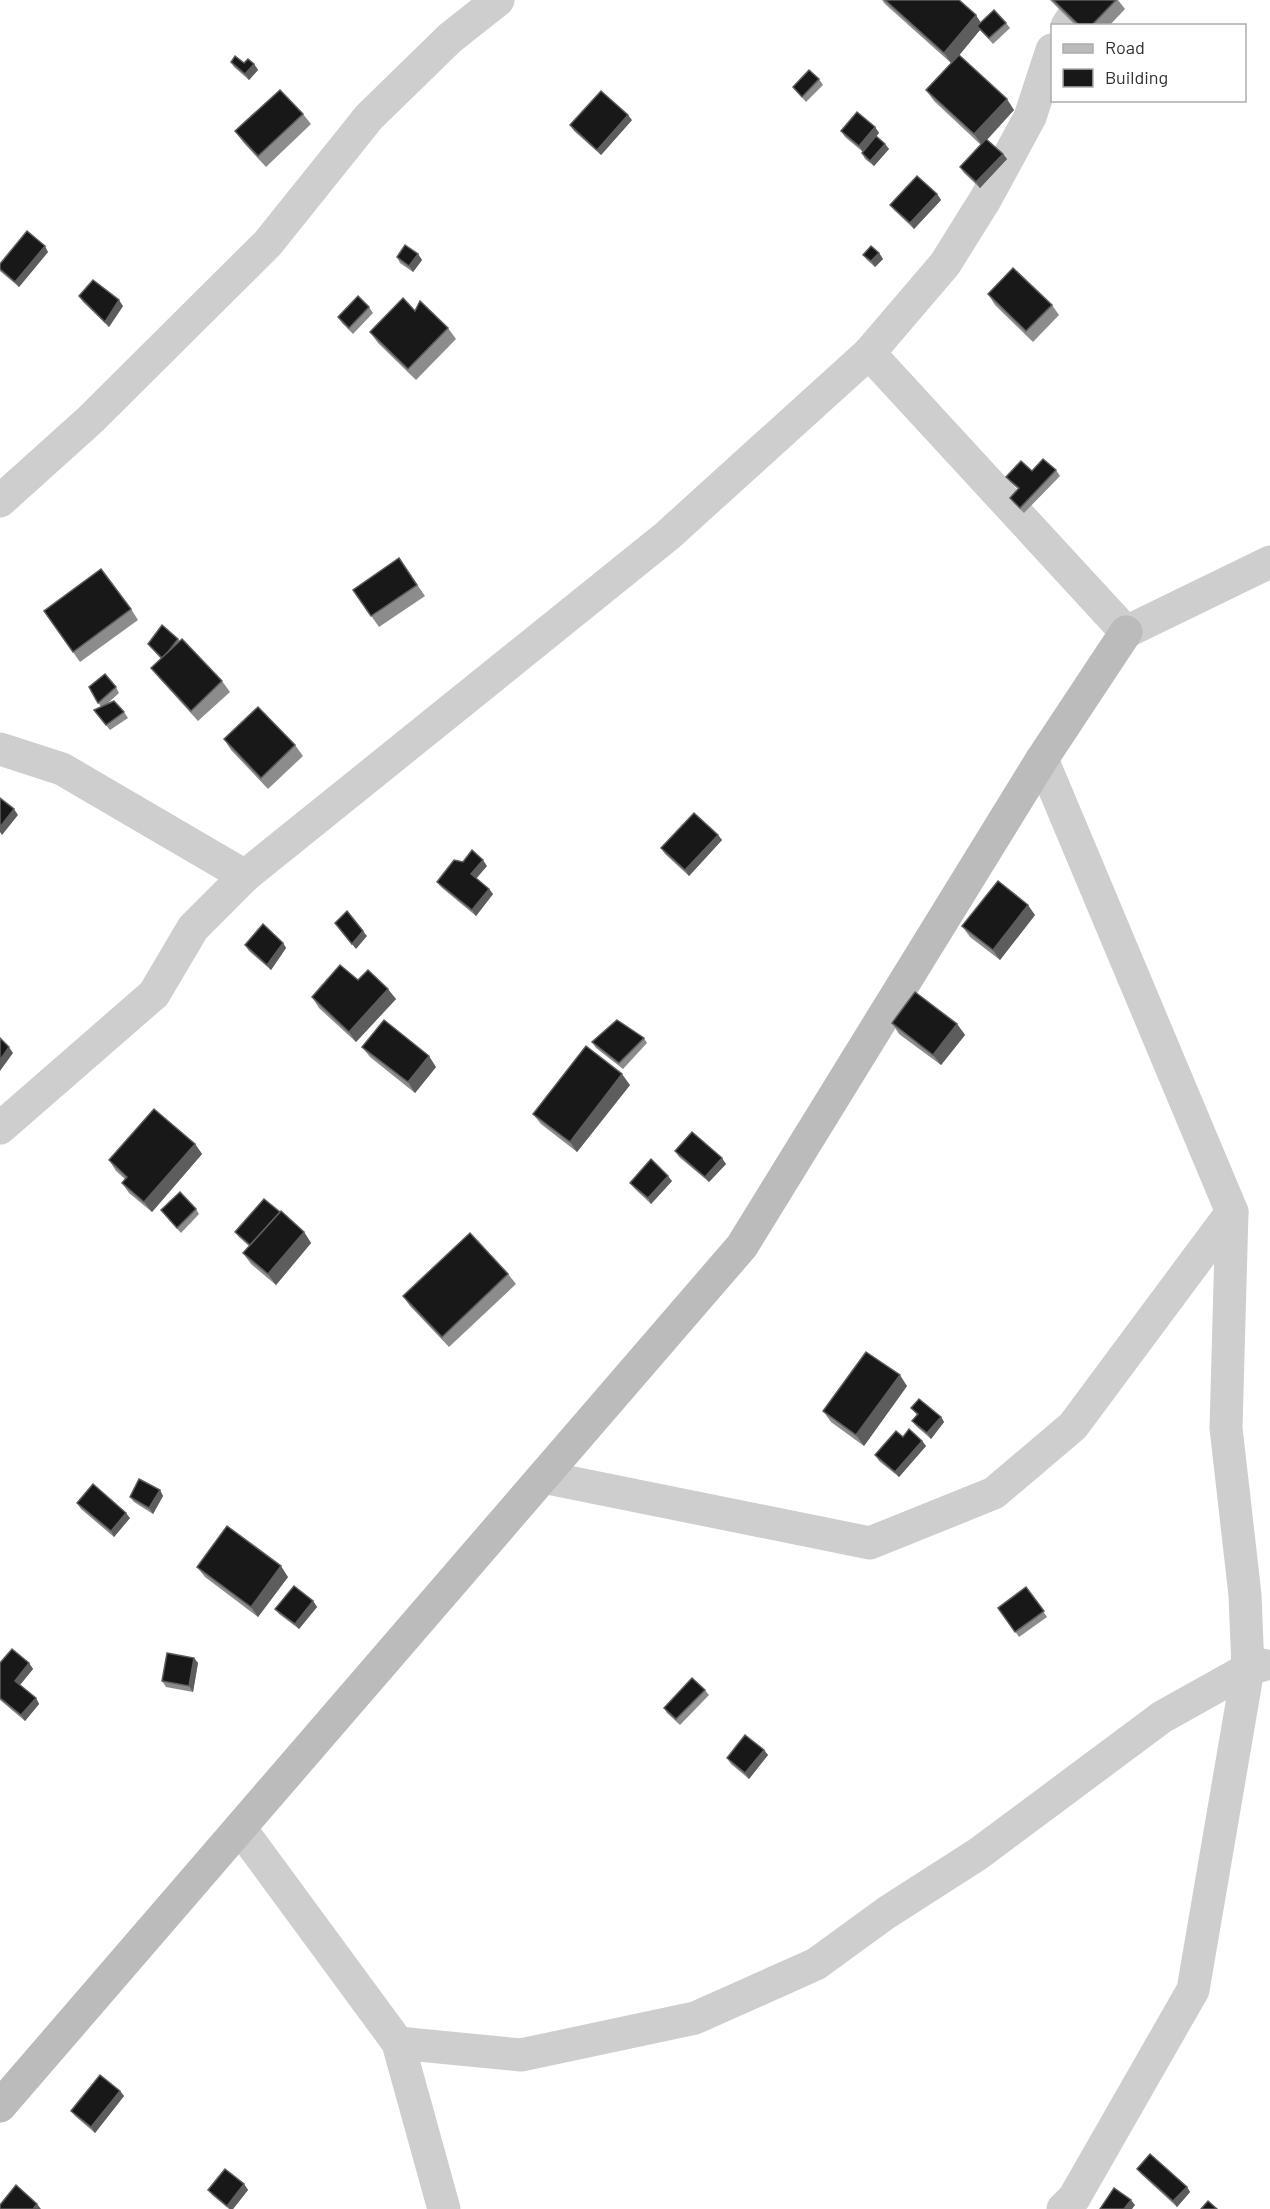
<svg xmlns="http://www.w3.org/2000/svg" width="1270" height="2209" font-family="Barlow,sans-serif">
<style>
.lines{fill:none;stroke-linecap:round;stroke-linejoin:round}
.street{stroke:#cecece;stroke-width:33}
.secondary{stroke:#bbb;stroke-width:33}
.wall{fill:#8c8c8c}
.shaded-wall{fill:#5d5d5d}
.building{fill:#181818;stroke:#5d5d5d;stroke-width:1.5}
</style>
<rect width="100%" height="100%" fill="#fff"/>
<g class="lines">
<!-- street -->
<g class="street">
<polyline points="1067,26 1084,0"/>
<polyline points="869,353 1126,632 1270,562"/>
<polyline points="0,501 90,420 268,243 369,117 450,38 498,0"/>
<polyline points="0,749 62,769 245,876"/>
<polyline points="1042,759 1232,1212 1226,1428 1245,1595 1248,1669 1193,1990 1074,2198 1063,2209"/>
<polyline points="0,1128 154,994 193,928 245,876 667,536 869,353 945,264 985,200 1030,117 1052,50"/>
<polyline points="543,1477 870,1543 994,1493 1073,1426 1232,1212"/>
<polyline points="240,1828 398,2043 521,2055 695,2018 816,1964 886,1913 978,1854 1162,1717 1248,1669 1263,1665"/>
<polyline points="398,2043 444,2209"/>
</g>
<!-- secondary -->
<polyline class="secondary" points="0,2106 742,1246 1042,759 1126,632"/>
</g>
<!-- wall -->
<g class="wall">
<polygon points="882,0 959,0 981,23 1006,23 1010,28 993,44 980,30 959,55 1014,110 987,140 1003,154 1007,159 980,188 964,173 960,167 981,145 934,101 926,90 951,63 885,4"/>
<polygon points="1050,0 1118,0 1125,9 1109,26 1076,26"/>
<polygon points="231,62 254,64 258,70 249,80 234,67"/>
<polygon points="819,79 823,85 806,102 793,87"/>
<polygon points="303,114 311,124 266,167 243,142 235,131"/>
<polygon points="632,120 601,155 574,131 570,125"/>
<polygon points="875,127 879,133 876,136 889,149 874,166 865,159 862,153 863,152 845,137 841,131"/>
<polygon points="937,194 941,200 914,229 894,210 890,205"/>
<polygon points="48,252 19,287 0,271 0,264"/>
<polygon points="879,253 883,259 875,267 867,260 863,255"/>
<polygon points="418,254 422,260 413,272 400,263 397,257"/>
<polygon points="988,294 1052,305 1059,315 1033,342 995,305"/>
<polygon points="79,296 123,306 109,327 83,302"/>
<polygon points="369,307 373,313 353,334 342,323 338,317"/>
<polygon points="415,311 448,328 456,339 416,380 378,343 370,332"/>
<polygon points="1056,470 1060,476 1024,513 1014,503 1010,498 1018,489 1010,482 1006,477 1032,471"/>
<polygon points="399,558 425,596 379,627 353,590"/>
<polygon points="131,609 138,620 80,662 44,611"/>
<polygon points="178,639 222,681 230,692 198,721 159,678 151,668 161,659 152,649 148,644"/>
<polygon points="89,687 116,687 119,693 107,704 124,712 128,718 110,730 94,710 101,707"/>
<polygon points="224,739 295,745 303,756 268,789 231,750"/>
<polygon points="718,835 722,840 689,876 665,854 661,848"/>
<polygon points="487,866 476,878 489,889 493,894 476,916 441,887 437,882"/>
<polygon points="1035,915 1000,960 970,937 962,926"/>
<polygon points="283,943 286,948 271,970 249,951 245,945"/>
<polygon points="358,980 396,999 356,1042 319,1008 312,997"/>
<polygon points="892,1023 957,1024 965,1035 941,1065 899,1034"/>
<polygon points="644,1038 647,1043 623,1069 596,1048 592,1042"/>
<polygon points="362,1047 436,1067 415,1093 370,1057"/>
<polygon points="630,1085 577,1152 541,1124 533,1114"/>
<polygon points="195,1144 202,1154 152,1212 129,1193 122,1183 125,1179 116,1171 109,1160"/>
<polygon points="675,1151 726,1164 709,1182 679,1157"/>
<polygon points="672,1181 651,1204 634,1188 630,1183"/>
<polygon points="196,1209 199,1214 181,1233 161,1210"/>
<polygon points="235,1232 304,1232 311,1243 276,1285 251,1264 243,1253 249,1246 239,1237"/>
<polygon points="508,1274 516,1284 449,1347 410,1306 403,1296"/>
<polygon points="907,1386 864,1446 831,1422 823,1411"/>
<polygon points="911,1408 941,1417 944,1422 931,1439 916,1426 912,1421 917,1415"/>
<polygon points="903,1437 922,1441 926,1446 899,1477 879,1461 875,1455"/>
<polygon points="160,1490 163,1496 153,1514 134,1502 130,1497"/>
<polygon points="77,1503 130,1518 114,1537 81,1509"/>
<polygon points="197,1567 288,1577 258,1617 205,1577"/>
<polygon points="1026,1587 1047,1617 1019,1637 998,1608"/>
<polygon points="313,1601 317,1607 299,1629 279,1614 275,1609"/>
<polygon points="194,1658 198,1663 193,1692 166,1687 162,1681"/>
<polygon points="0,1663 29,1663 33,1669 20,1685 36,1698 39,1704 25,1721 0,1700"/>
<polygon points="705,1690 709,1695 680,1725 667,1713 664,1708"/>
<polygon points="764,1750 768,1755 749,1779 731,1764 727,1758"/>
<polygon points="120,2091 124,2096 95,2133 75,2116 71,2111"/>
<polygon points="1137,2169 1187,2187 1190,2192 1177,2207 1141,2174"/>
<polygon points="244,2184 248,2190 233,2209 229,2209 212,2195 208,2190"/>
</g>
<!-- shaded-wall -->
<g class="shaded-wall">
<polygon points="976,15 983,26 977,26 980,30 952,64 944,53"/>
<polygon points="254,64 258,70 249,80 245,74"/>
<polygon points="1007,99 1014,110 982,145 974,134"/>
<polygon points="628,115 632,120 601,155 597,150"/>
<polygon points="875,127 879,133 863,152 859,146"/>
<polygon points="885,144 889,149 874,166 870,161"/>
<polygon points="1003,154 1007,159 980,188 976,182"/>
<polygon points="937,194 941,200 914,229 910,223"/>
<polygon points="45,246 48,252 19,287 15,282"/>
<polygon points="879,253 883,259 875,267 871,261"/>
<polygon points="418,254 422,260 413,272 409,266"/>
<polygon points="119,300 123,306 109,327 105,322"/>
<polygon points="14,809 18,815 2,835 0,832 0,827"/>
<polygon points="718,835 722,840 689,876 685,870"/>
<polygon points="483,860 487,866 475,880 471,874"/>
<polygon points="489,889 493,894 476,916 472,910"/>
<polygon points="1028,905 1035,915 1000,960 993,950"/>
<polygon points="363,931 367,936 356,949 352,944"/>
<polygon points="283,943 286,948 271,970 267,965"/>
<polygon points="388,989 396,999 356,1042 349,1032"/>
<polygon points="957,1024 965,1035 941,1065 933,1055"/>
<polygon points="9,1047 13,1053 0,1071 0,1060"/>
<polygon points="429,1056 436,1067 415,1093 408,1082"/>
<polygon points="622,1074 630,1085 577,1152 570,1142"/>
<polygon points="195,1144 202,1154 152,1212 144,1202"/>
<polygon points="722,1158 726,1164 709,1182 705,1177"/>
<polygon points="668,1176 672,1181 651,1204 648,1198"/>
<polygon points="304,1232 311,1243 276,1285 268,1274"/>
<polygon points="900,1375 907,1386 864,1446 856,1435"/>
<polygon points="941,1417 944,1422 931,1439 927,1433"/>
<polygon points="922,1441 926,1446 899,1477 895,1472"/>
<polygon points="160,1490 163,1496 153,1514 149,1508"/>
<polygon points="126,1513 130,1518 114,1537 111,1531"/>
<polygon points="281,1566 288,1577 258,1617 251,1607"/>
<polygon points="313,1601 317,1607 299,1629 295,1624"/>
<polygon points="194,1658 198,1663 193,1692 189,1686"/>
<polygon points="29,1663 33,1669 19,1686 15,1681"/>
<polygon points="36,1698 39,1704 25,1721 21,1715"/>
<polygon points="764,1750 768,1755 749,1779 745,1773"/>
<polygon points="120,2091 124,2096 95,2133 91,2127"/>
<polygon points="244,2184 248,2190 233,2209 230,2209 227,2206"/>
<polygon points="1187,2187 1190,2192 1177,2207 1173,2201"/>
<polygon points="1131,2200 1135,2205 1132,2209 1124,2209"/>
<polygon points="37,2204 41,2209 33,2209"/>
</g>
<!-- building -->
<g class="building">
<polygon points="885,0 959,0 976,15 944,53"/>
<polygon points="1053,0 1116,0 1091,26 1080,26"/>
<polygon points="994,10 1006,23 989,38 977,26"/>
<polygon points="959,55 1007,99 974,134 926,90"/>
<polygon points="235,56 244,63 248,59 254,64 245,74 231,62"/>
<polygon points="809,70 819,79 802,97 793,87"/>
<polygon points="280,90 303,114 258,156 235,131"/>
<polygon points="601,91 628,115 597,150 570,125"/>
<polygon points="857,112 875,127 859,146 841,131"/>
<polygon points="876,136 885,144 870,161 862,153"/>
<polygon points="986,139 1003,154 976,182 960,167"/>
<polygon points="917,176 937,194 910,223 890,205"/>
<polygon points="27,231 45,246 15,282 0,269 0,264"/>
<polygon points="405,245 418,254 409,266 397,257"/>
<polygon points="871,246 879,253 871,261 863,255"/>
<polygon points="1013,268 1052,305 1026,331 988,294"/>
<polygon points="93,280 119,300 105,322 79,296"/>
<polygon points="358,296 369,307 349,328 338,317"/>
<polygon points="403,298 415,311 420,301 448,328 408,369 370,332"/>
<polygon points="1043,459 1056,470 1020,508 1010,498 1019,488 1006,477 1021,461 1032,471"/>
<polygon points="399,558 417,585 371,616 353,590"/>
<polygon points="101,569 131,609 73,652 44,611"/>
<polygon points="162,625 178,639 168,652 162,658 148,644"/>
<polygon points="182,639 222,681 191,711 151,668"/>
<polygon points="105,674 116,687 98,703 89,687"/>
<polygon points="114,701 124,712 106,725 94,710"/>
<polygon points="258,707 295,745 261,778 224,739"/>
<polygon points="0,798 14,809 0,827"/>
<polygon points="694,813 718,835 685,870 661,848"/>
<polygon points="472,850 483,860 471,874 489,889 472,910 437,882 454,860 463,862"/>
<polygon points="998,881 1028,905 993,950 962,926"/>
<polygon points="347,911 363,931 352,944 335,923"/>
<polygon points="263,924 283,943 267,965 245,945"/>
<polygon points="340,965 358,980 368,970 388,989 349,1032 312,997"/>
<polygon points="915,992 957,1024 933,1055 892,1023"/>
<polygon points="384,1020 429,1056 408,1082 362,1047"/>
<polygon points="617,1020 644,1038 619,1063 592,1042"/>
<polygon points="0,1038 9,1047 0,1060"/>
<polygon points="586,1046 622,1074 570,1142 533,1114"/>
<polygon points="154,1109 195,1144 144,1202 122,1183 127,1177 109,1160"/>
<polygon points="692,1132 722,1158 705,1177 675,1151"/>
<polygon points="651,1159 668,1176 648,1198 630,1183"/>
<polygon points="180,1192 196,1209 177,1228 161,1210"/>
<polygon points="264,1199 280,1212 250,1245 235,1232"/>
<polygon points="281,1211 304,1232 268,1274 243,1253"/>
<polygon points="470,1233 508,1274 442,1337 403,1296"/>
<polygon points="866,1352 900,1375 856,1435 823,1411"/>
<polygon points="919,1399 941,1417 927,1433 912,1421 918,1414 911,1408"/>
<polygon points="909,1429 922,1441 895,1472 875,1455 896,1431 903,1437"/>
<polygon points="139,1479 160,1490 149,1508 130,1497"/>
<polygon points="93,1484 126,1513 111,1531 77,1503"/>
<polygon points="227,1526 281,1566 251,1607 197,1567"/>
<polygon points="294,1586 313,1601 295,1624 275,1609"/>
<polygon points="1026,1587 1044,1611 1015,1632 998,1608"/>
<polygon points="12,1649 29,1663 15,1681 36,1698 21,1715 0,1698 0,1663"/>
<polygon points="167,1653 194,1658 189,1686 162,1681"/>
<polygon points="692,1678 705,1690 676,1719 664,1708"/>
<polygon points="745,1735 764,1750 745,1773 727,1758"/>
<polygon points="100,2075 120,2091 91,2127 71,2111"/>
<polygon points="1150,2154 1187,2187 1173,2201 1137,2169"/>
<polygon points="225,2169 244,2184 227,2206 208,2190"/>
<polygon points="16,2185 37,2204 33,2209 0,2209 0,2205"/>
<polygon points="1114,2188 1131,2200 1124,2209 1100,2209"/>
<polygon points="1208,2201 1217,2209 1201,2209"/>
</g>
<!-- legend -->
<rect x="1051" y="24" width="195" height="78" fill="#ffffff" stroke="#adadad" stroke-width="1.5"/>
<rect x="1063" y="44" width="30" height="9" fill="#bbbbbb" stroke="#adadad" stroke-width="1.5"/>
<text x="1105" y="54" font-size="18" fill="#313131">Road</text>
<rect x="1063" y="69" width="30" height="18" fill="#181818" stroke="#adadad" stroke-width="1.5"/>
<text x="1105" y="84" font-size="18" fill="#313131">Building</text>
</svg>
